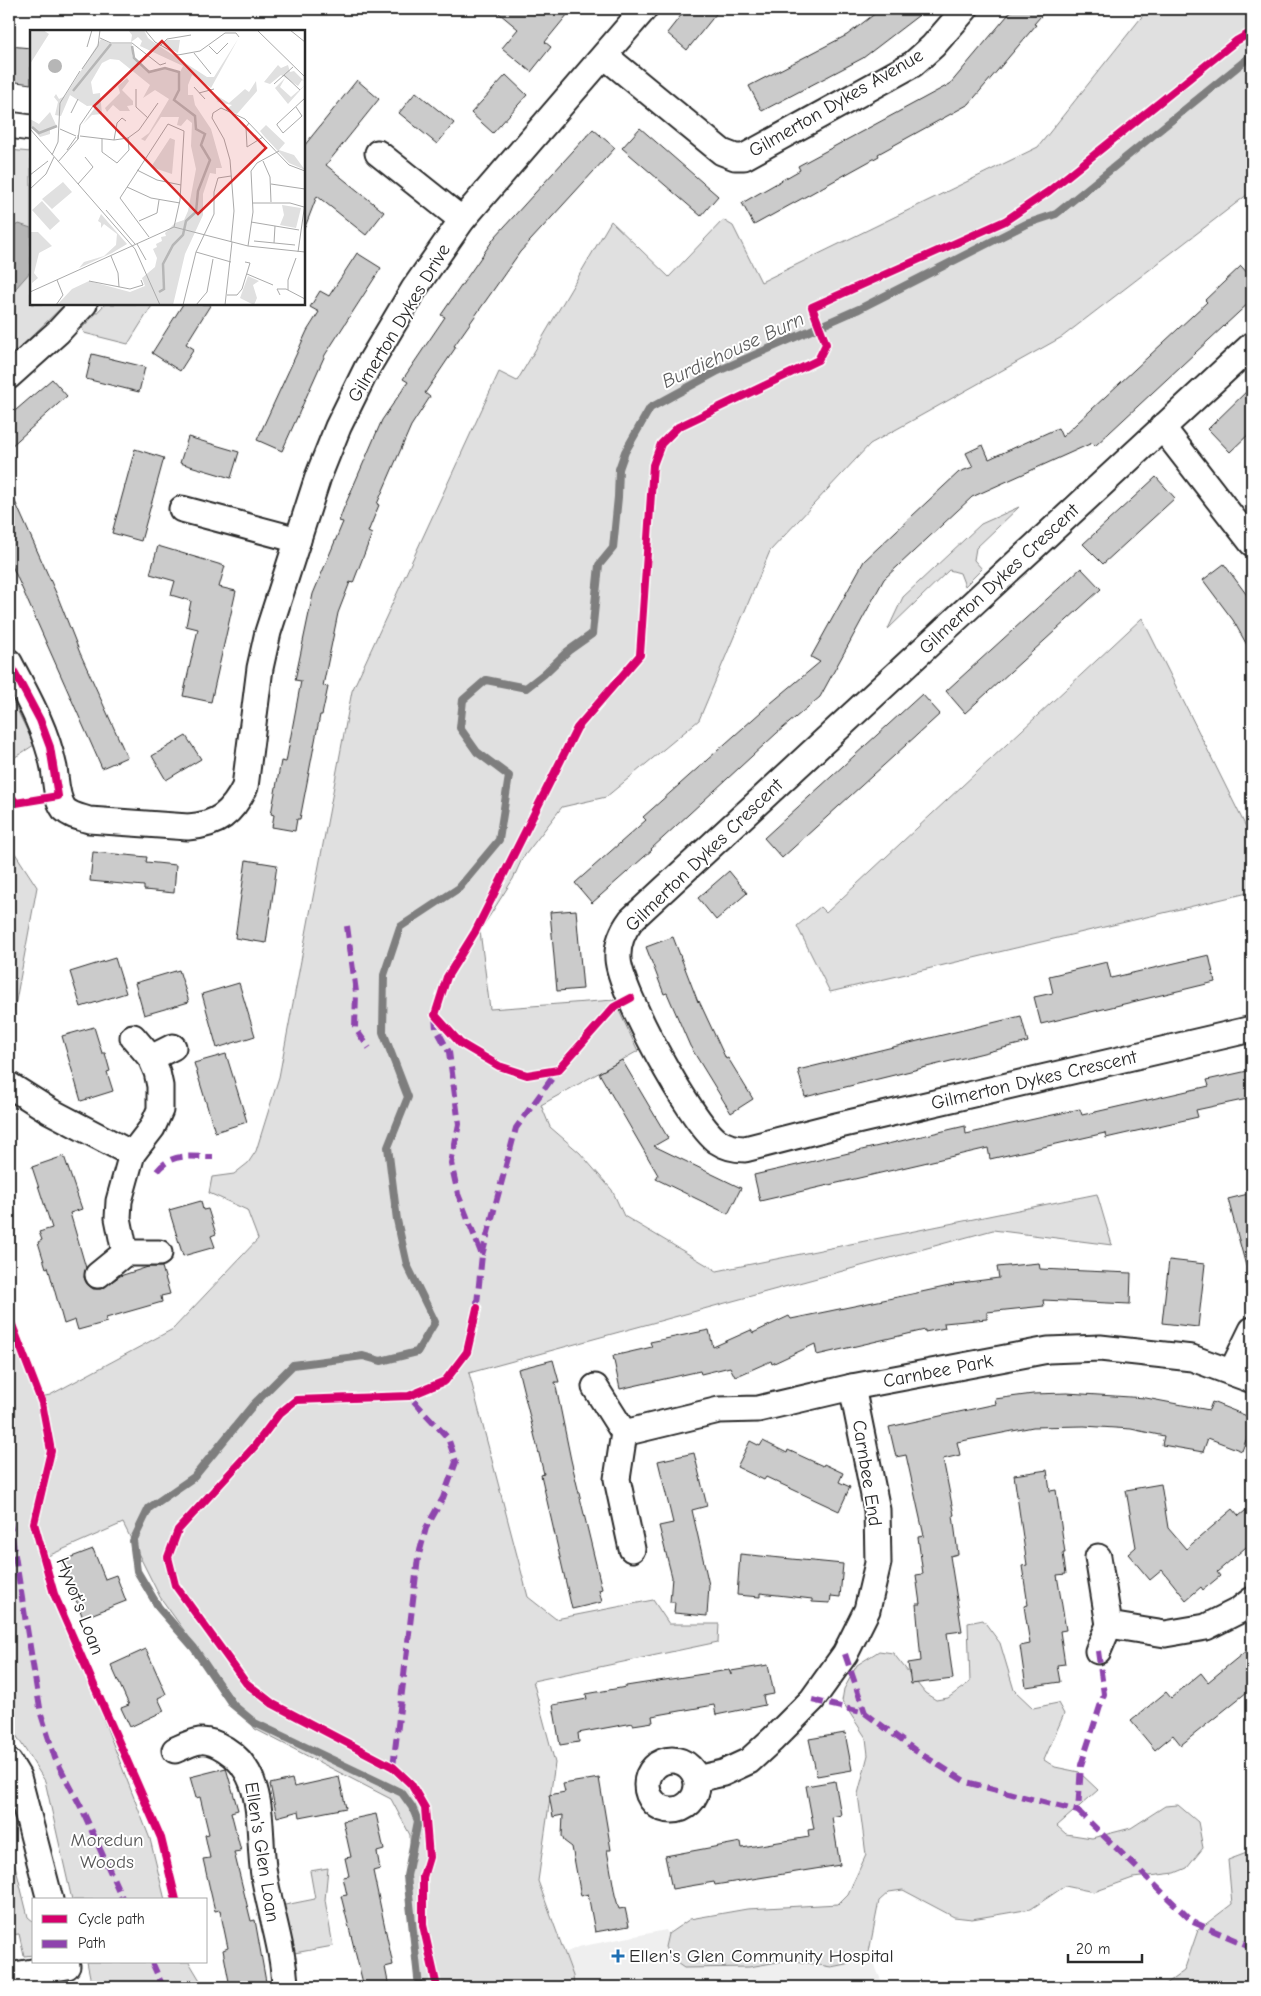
<svg xmlns="http://www.w3.org/2000/svg" width="1261" height="1996" font-family="'Comic Neue',sans-serif">
<style>
.built{fill:#efefef}
.green{fill:#e0e0e0;stroke:#868686}
.water{fill:#b6b6b6;stroke:#7e7e7e}
.lines{fill:none;stroke-linecap:round;stroke-linejoin:round}
.stream{stroke:#7e7e7e;stroke-width:8}
.building{fill:#cbcbcb;stroke:#2b2b2b}
.street-casing{stroke:#2b2b2b;stroke-width:29}
.street{stroke:#fff;stroke-width:25}
.quiet{stroke:#8e44ad;stroke-width:6;stroke-dasharray:12 6;stroke-linecap:butt}
.cycleway-casing{stroke:#fff;stroke-width:11}
.cycleway{stroke:#d6006c;stroke-width:8}
.poi-dot{fill:#1f6fb2;stroke:#fff;stroke-width:2}
.labels{text-anchor:middle;dominant-baseline:central;stroke-width:4;stroke-linejoin:round;paint-order:stroke}
.street-label{font-size:19px;fill:#2b2b2b;stroke:#fff}
.park-label{font-size:19px;fill:#585858;stroke:#fff}
.poi-label{font-size:19px;fill:#2b2b2b;stroke:#fff;text-anchor:start}
.water-label{font-size:20px;font-style:italic;fill:#5c5c5c;stroke:#fff}
.inset-river{fill:none;stroke:#b6b6b6;stroke-width:2.5}
.inset-road{fill:none;stroke:#aaa;stroke-width:1}
.view{fill:#d62828;fill-opacity:0.15;stroke:#d62828;stroke-width:2.5}
.inset-edge{fill:none;stroke:#2b2b2b;stroke-width:2.5}
</style>
<rect width="100%" height="100%" fill="#fff"/>
<filter id="ink" filterUnits="userSpaceOnUse"><feTurbulence type="fractalNoise" baseFrequency=".02" numOctaves="2"/><feDisplacementMap in="SourceGraphic" scale="10" xChannelSelector="R" yChannelSelector="G"/><feConvolveMatrix kernelMatrix="1 2 1 2 8 2 1 2 1" color-interpolation-filters="sRGB"/></filter>
<g filter="url(#ink)">
<!-- built -->
<polygon class="built" points="666,1930 668,1934 665,1947 671,1959 749,1967 790,1960 832,1967 846,1964 869,1952 884,1987 574,1987 573,1976 565,1953 578,1947"/>
<!-- green -->
<g class="green">
<polygon points="1148,9 1252,9 1252,191 1062,337 870,444 770,551 699,720 606,797 562,807 522,859 513,879 480,931 490,1009 614,1000 638,1051 541,1105 550,1127 580,1153 612,1190 624,1216 717,1271 1097,1194 1112,1245 993,1230 469,1373 528,1597 556,1619 653,1600 669,1624 719,1624 718,1642 533,1681 555,1763 538,1881 573,1976 574,1987 419,1987 411,1913 410,1835 391,1799 255,1729 160,1597 123,1523 41,1559 150,1839 165,1900 72,1900 45,1781 9,1724 9,1310 36,1398 50,1395 173,1329 258,1239 247,1210 209,1193 212,1177 234,1174 248,1163 256,1151 279,1077 352,691 499,372 517,381 611,221 669,277 723,220 733,226 761,282 1038,147"/>
<polygon points="9,150 31,152 31,304 65,304 9,358"/>
<polygon points="105,304 153,304 128,344 84,333 82,328"/>
<polygon points="1019,507 976,548 974,560 982,569 965,586 960,573 949,570 888,629 903,597 981,524"/>
<polygon points="1142,618 1252,839 1252,892 830,992 797,926 820,907 826,913"/>
<polygon points="9,693 34,745 9,761"/>
<polygon points="9,844 37,887 9,1039"/>
<polygon points="983,1620 1000,1643 1014,1690 1033,1708 1058,1703 1064,1714 1044,1760 1055,1767 1079,1772 1098,1790 1057,1826 1066,1834 1092,1838 1131,1828 1165,1806 1178,1805 1198,1822 1203,1848 1187,1868 1175,1873 1133,1878 1094,1892 1065,1886 1031,1909 972,1919 954,1917 903,1890 889,1892 879,1901 869,1952 846,1964 831,1967 790,1960 749,1967 684,1968 671,1959 665,1947 668,1934 690,1919 747,1909 838,1904 848,1894 866,1855 858,1794 868,1755 866,1738 842,1701 844,1689 857,1665 879,1651 893,1653 925,1693 936,1700 948,1698 970,1682 968,1623"/>
<polygon points="9,1841 28,1917 34,1922 34,1955 24,1956 19,1934 9,1935"/>
<polygon points="1252,1851 1252,1981 1227,1983 1227,1987 1162,1987 1184,1971 1198,1930 1232,1904 1228,1860"/>
<polygon points="328,1868 325,1900 333,1946 289,1954 280,1906 315,1899 310,1871"/>
<polygon points="87,1962 189,1962 204,1987 92,1987"/>
</g>
<!-- water -->
<polygon class="water" points="19,224 31,228 31,271 9,296 9,228"/>
<g class="lines">
<!-- stream -->
<polyline class="stream" points="419,1987 407,1876 418,1821 412,1807 402,1793 255,1723 232,1704 194,1648 159,1608 137,1571 133,1541 149,1508 194,1477 253,1405 293,1365 363,1356 381,1361 417,1352 435,1322 407,1265 397,1220 388,1147 408,1097 383,1032 384,975 400,927 459,888 499,840 509,776 477,752 460,728 463,700 486,680 526,688 544,674 568,651 592,634 599,565 613,548 618,497 619,469 625,452 650,408 718,371 859,309 1026,224 1056,214 1252,55"/>
</g>
<!-- building -->
<g class="building">
<polygon points="494,9 572,9 545,42 551,47 531,72 502,48 518,29"/>
<polygon points="686,9 720,9 687,50 667,33"/>
<polygon points="881,9 927,9 863,58 762,111 749,86 847,35"/>
<polygon points="1013,9 1047,9 1034,24 1036,25 969,104 878,154 879,156 754,225 742,203 800,170 798,166 950,84"/>
<polygon points="9,46 31,48 31,84 9,81"/>
<polygon points="506,75 527,95 493,133 471,113"/>
<polygon points="357,80 379,99 326,165 384,212 366,235 317,196 305,227 304,227 304,146"/>
<polygon points="416,92 454,123 437,144 399,113"/>
<polygon points="640,128 718,196 701,216 622,148"/>
<polygon points="593,129 615,148 520,252 454,346 456,347 425,393 430,397 411,426 377,504 379,505 368,532 372,534 353,583 350,582 338,613 323,686 328,687 322,715 320,715 300,819 297,819 295,831 272,827 274,815 271,814 281,761 286,762 301,681 295,680 313,594 343,522 339,521 343,510 382,420 408,382 403,379 445,317 441,315 495,237"/>
<polygon points="357,253 381,268 325,355 282,451 257,440 307,331 319,312 310,307 320,291 329,296"/>
<polygon points="1241,266 1252,278 1252,300 1095,446 1092,443 972,497 884,579 820,697 777,733 651,849 652,850 592,903 575,883 646,820 643,817 771,703 820,662 811,657 864,561 959,472 973,467 966,453 983,445 989,459 1058,428 1062,437 1207,302 1205,300"/>
<polygon points="183,304 211,304 186,344 194,349 180,371 152,353"/>
<polygon points="92,354 145,367 139,392 86,379"/>
<polygon points="52,379 67,396 9,448 9,416"/>
<polygon points="1252,386 1252,431 1230,452 1208,429"/>
<polygon points="188,437 239,452 231,478 180,463"/>
<polygon points="135,449 164,458 141,541 112,533"/>
<polygon points="1156,477 1175,498 1103,564 1083,544"/>
<polygon points="9,488 57,595 80,653 127,757 102,768 9,559"/>
<polygon points="158,546 225,566 219,587 236,591 211,702 183,696 198,629 186,626 191,601 171,595 175,581 150,574"/>
<polygon points="1224,564 1252,602 1252,654 1233,620 1203,580"/>
<polygon points="1081,568 1101,589 965,713 946,691"/>
<polygon points="922,694 940,714 782,858 764,838"/>
<polygon points="186,736 201,759 166,780 152,756"/>
<polygon points="93,852 147,857 146,862 176,865 174,893 144,890 144,886 90,881"/>
<polygon points="246,860 277,865 266,943 235,938"/>
<polygon points="729,871 747,893 716,920 698,898"/>
<polygon points="576,910 583,989 557,991 550,912"/>
<polygon points="673,937 698,1002 699,1001 726,1059 728,1058 753,1099 731,1113 690,1046 667,993 664,994 646,947"/>
<polygon points="1209,955 1215,982 1041,1024 1034,997 1053,993 1049,976 1107,962 1111,978"/>
<polygon points="115,958 126,993 81,1007 70,972"/>
<polygon points="179,970 189,1002 144,1015 135,983"/>
<polygon points="239,983 255,1036 217,1048 202,994"/>
<polygon points="1021,1016 1028,1042 805,1097 798,1070"/>
<polygon points="94,1027 102,1053 105,1053 110,1071 107,1072 113,1091 81,1101 62,1036"/>
<polygon points="226,1054 247,1122 215,1132 194,1063"/>
<polygon points="622,1060 668,1138 654,1146 741,1188 728,1214 656,1179 658,1175 599,1073"/>
<polygon points="1252,1070 1252,1098 1196,1110 1198,1117 1106,1138 1105,1133 990,1159 988,1148 760,1201 754,1175 965,1126 966,1134 1080,1109 1082,1115 1104,1110 1209,1086 1207,1080"/>
<polygon points="64,1156 82,1209 70,1213 86,1268 84,1277 87,1284 93,1289 101,1289 120,1276 148,1267 162,1267 170,1294 161,1296 162,1302 106,1318 107,1322 78,1330 75,1320 64,1324 48,1267 46,1268 38,1242 42,1240 39,1232 52,1228 32,1167"/>
<polygon points="1252,1193 1252,1265 1246,1266 1228,1199"/>
<polygon points="201,1201 203,1210 208,1209 216,1234 211,1236 215,1247 183,1256 169,1210"/>
<polygon points="1169,1260 1205,1264 1198,1327 1162,1323"/>
<polygon points="1039,1263 1040,1269 1131,1273 1130,1304 1043,1300 1044,1306 987,1312 987,1319 944,1323 945,1328 925,1332 925,1330 817,1355 815,1344 772,1364 771,1361 735,1377 730,1367 701,1374 700,1371 620,1389 613,1356 652,1347 650,1342 709,1330 713,1347 751,1330 753,1333 789,1316 791,1319 912,1294 954,1285 953,1284 999,1278 997,1267"/>
<polygon points="553,1360 559,1382 555,1382 571,1460 602,1589 599,1590 602,1602 572,1609 541,1475 544,1474 518,1369"/>
<polygon points="1033,1394 1067,1393 1146,1398 1209,1410 1212,1402 1252,1418 1252,1424 1242,1451 1208,1438 1203,1452 1162,1445 1164,1436 1131,1429 1084,1426 1033,1427 957,1442 960,1455 943,1459 954,1515 953,1515 958,1554 950,1556 962,1631 947,1633 953,1679 911,1684 908,1663 921,1661 916,1604 920,1604 916,1575 923,1574 918,1537 924,1536 906,1455 896,1457 889,1427 996,1404 995,1399"/>
<polygon points="750,1441 760,1446 763,1441 787,1453 788,1450 823,1466 824,1464 843,1473 839,1482 850,1487 839,1511 766,1477 764,1480 737,1467"/>
<polygon points="694,1453 707,1506 692,1510 709,1585 707,1616 674,1613 675,1602 670,1602 672,1577 659,1526 673,1523 658,1461"/>
<polygon points="1047,1470 1050,1491 1056,1490 1065,1553 1063,1553 1066,1574 1057,1575 1066,1630 1060,1631 1065,1664 1057,1665 1060,1682 1026,1687 1020,1646 1030,1644 1024,1606 1028,1605 1022,1566 1027,1565 1014,1475"/>
<polygon points="1161,1484 1168,1528 1186,1549 1233,1509 1239,1516 1252,1505 1252,1542 1217,1572 1220,1576 1203,1590 1201,1587 1186,1600 1162,1570 1150,1580 1128,1554 1136,1547 1126,1490"/>
<polygon points="93,1549 105,1579 116,1575 126,1601 83,1618 61,1561"/>
<polygon points="740,1554 843,1564 840,1597 831,1596 830,1603 812,1602 812,1599 760,1593 760,1597 737,1595"/>
<polygon points="1252,1646 1252,1688 1181,1745 1173,1735 1155,1750 1131,1721 1166,1692 1171,1698 1201,1673 1208,1682"/>
<polygon points="146,1649 166,1694 158,1698 164,1711 130,1727 121,1708 129,1705 111,1665"/>
<polygon points="768,1665 774,1694 763,1696 765,1705 716,1715 714,1705 652,1716 653,1722 633,1725 633,1723 578,1733 579,1742 560,1745 553,1705 587,1699 586,1694 626,1687 626,1686 729,1670 731,1675 731,1671"/>
<polygon points="845,1733 852,1770 817,1776 809,1739"/>
<polygon points="226,1768 238,1810 231,1812 241,1851 234,1852 251,1921 255,1920 266,1982 262,1983 262,1987 230,1987 223,1950 228,1948 220,1910 215,1911 203,1859 210,1858 205,1835 209,1834 200,1797 196,1798 190,1777"/>
<polygon points="339,1777 346,1808 300,1817 299,1811 277,1817 270,1784 292,1779 294,1787"/>
<polygon points="599,1778 611,1850 607,1850 615,1895 619,1909 625,1908 629,1926 595,1932 588,1894 581,1896 572,1847 564,1841 562,1836 563,1815 553,1817 549,1795 565,1792 563,1784"/>
<polygon points="835,1781 841,1815 832,1817 840,1865 715,1885 714,1882 672,1889 665,1856 741,1842 742,1848 809,1837 808,1830 814,1829 806,1786"/>
<polygon points="376,1814 384,1850 377,1852 380,1869 373,1871 393,1965 385,1967 389,1987 364,1987 341,1896 347,1895 343,1877 349,1876 345,1858 351,1857 343,1821"/>
</g>
<g class="lines">
<!-- street casing -->
<g class="street-casing">
<g id="street">
<polyline points="605,56 722,152 735,157 744,157 913,64 933,46 965,9"/>
<polyline points="9,125 31,128"/>
<polyline points="378,153 462,220"/>
<path d="M1252,345L631,920C622,932 617,944 618,959C620,992 691,1122 717,1141C726,1147 735,1149 745,1149L827,1128L1252,1029"/>
<polyline points="9,376 58,332 84,304"/>
<polyline points="1162,427 1252,543"/>
<polyline points="182,509 298,540"/>
<path d="M9,662C27,696 46,729 54,768C56,781 56,798 64,809C71,816 80,817 89,820L188,827C218,825 232,813 245,787L260,668L268,632L318,477L338,427L367,368L414,289L462,220L644,9"/>
<polyline points="151,1058 173,1047"/>
<polyline points="9,1085 50,1111 132,1154"/>
<polyline points="125,1253 118,1218 119,1201 132,1154 152,1128 160,1110 160,1086 157,1072 151,1058 133,1037"/>
<polyline points="98,1275 125,1253 159,1253"/>
<polyline points="1232,1371 1252,1330"/>
<polyline points="595,1387 624,1433 617,1479 632,1549"/>
<polyline points="624,1433 719,1410 758,1409 852,1387 1048,1350 1100,1348 1192,1358 1252,1380"/>
<polyline points="1098,1557 1109,1625 1165,1634 1206,1627 1238,1611 1252,1600"/>
<polyline points="1098,1651 1109,1625"/>
<path d="M175,1750C182,1747 192,1742 200,1741C209,1740 217,1744 225,1749C268,1775 257,1832 264,1875C270,1911 284,1951 285,1987"/>
<circle cx="672" cy="1785" r="25"/>
<polyline points="9,1762 18,1777 50,1900"/>
<polyline points="697,1779 723,1773 749,1761 773,1739 812,1700 845,1654 867,1610 878,1563 877,1510 852,1387"/>
<polyline points="9,1976 67,1966"/>
</g>
</g>
<!-- street -->
<use href="#street" class="street"/>
<!-- quiet -->
<g class="quiet">
<polyline points="347,926 356,992 355,1028 369,1048"/>
<polyline points="435,1016 436,1028 449,1052 459,1124 451,1163 458,1194 482,1255 476,1313"/>
<path d="M157,1171C172,1152 190,1157 213,1157"/>
<polyline points="482,1255 516,1128 558,1070"/>
<polyline points="9,1519 41,1714 55,1758 81,1807 123,1900"/>
<polyline points="1098,1651 1104,1694 1081,1765 1078,1811 1193,1922 1252,1947"/>
<polyline points="845,1654 865,1713"/>
<polyline points="812,1700 865,1713 916,1751 966,1782 1078,1811"/>
<polyline points="393,1767 418,1558 426,1528 443,1498 456,1462 448,1438 409,1396"/>
<polyline points="152,1962 163,1987"/>
</g>
<!-- cycleway casing -->
<g class="cycleway-casing">
<g id="cycleway">
<polyline points="9,662 40,720 50,747 58,796 16,803 9,793"/>
<polyline points="631,998 614,1007 558,1070 527,1075 499,1066 460,1043 435,1015 447,977 475,932 577,728 640,655 653,465 661,444 678,427 818,360 826,344 812,307 1005,221 1049,191 1236,41 1252,32"/>
<polyline points="9,1317 42,1403 51,1451 34,1523 54,1594 161,1838 176,1900"/>
<polyline points="437,1987 423,1925 423,1877 429,1857 425,1808 411,1784 393,1767 273,1704 246,1683 175,1585 168,1557 178,1530 254,1447 279,1414 296,1400 409,1396 445,1381 467,1352 477,1308"/>
</g>
</g>
<!-- cycleway -->
<use href="#cycleway" class="cycleway"/>
</g>
</g>
<!-- markers -->
<path class="poi-dot" d="M615.5 1948.5h5v5h5v5h-5v5h-5v-5h-5v-5h5z"/>
<g class="labels">
<!-- street labels -->
<g class="street-label">
<text transform="translate(836 103) rotate(-30)">Gilmerton Dykes Avenue</text>
<text transform="translate(399 323) rotate(-59)">Gilmerton Dykes Drive</text>
<text transform="translate(999 579) rotate(-43)">Gilmerton Dykes Crescent</text>
<text transform="translate(704 855) rotate(-44)">Gilmerton Dykes Crescent</text>
<text transform="translate(1034 1080) rotate(-13)">Gilmerton Dykes Crescent</text>
<text transform="translate(938 1371) rotate(-11)">Carnbee Park</text>
<text transform="translate(867 1473) rotate(81)">Carnbee End</text>
<text transform="translate(80 1606) rotate(69)">Hyvot's Loan</text>
<text transform="translate(262 1852) rotate(81)">Ellen's Glen Loan</text>
</g>
<!-- park labels -->
<g class="park-label">
<text x="107" y="1840">Moredun<tspan x="107" dy="22">Woods</tspan></text>
</g>
<!-- poi labels -->
<g class="poi-label">
<text x="629" y="1956">Ellen's Glen Community Hospital</text>
</g>
<!-- water labels -->
<g class="water-label">
<text transform="translate(733 350) rotate(-25)">Burdiehouse Burn</text>
</g>
</g>
<!-- overview -->
<g transform="translate(30 30)">
<rect width="275" height="275" fill="#fff"/>
<path d="M0,0H13L19,4L0,34ZM98,0H114L118,8L129,16L177,47H184L208,9L181,58L162,45L158,55V65H163L165,75L181,99L192,138H186V144L180,143L173,164V185L155,224L143,275H27L42,259L59,251L100,262L115,256L112,248L125,237L127,228L123,219L127,217L126,214L132,211L131,207L136,206L135,203L145,193L154,190L158,181L166,139L161,116L162,93L157,89L151,96L147,95L149,87H131L115,111L111,109L119,103L139,69L125,60L113,68L120,55L89,30L80,29L72,33L61,52L63,64L70,63L72,84L62,85L53,94L67,75L57,76L40,65L31,86L25,85L28,72L24,67L26,64L29,69L35,66L71,9L82,14H102V26L119,41L132,38L150,42L153,36L110,16L112,11L108,7L101,12L102,5ZM136,10H150L148,23L133,15ZM248,35L251,38L258,35L260,42L264,41L275,52L272,50L268,56L251,45L240,54L234,52ZM97,48L99,51L92,60L103,71V75L97,76L100,81H90L83,75L77,82L75,78L90,63L88,56ZM255,48L250,57L261,67L275,55L258,74L245,58ZM226,51L227,61L207,84L195,80L202,75L188,72L181,62L199,73L215,59L219,62ZM20,82L26,95L20,98V104L10,107L0,96V89L9,94ZM236,95L255,113L249,120L264,125L275,140L259,133L234,106L230,101ZM140,108L145,110L142,144L121,137ZM33,152L42,162L22,179L12,169ZM12,171L30,191L20,200L2,180ZM252,175L271,178L266,198L250,195L254,185ZM71,184L97,214L82,223L49,238L54,232L74,226L86,215L87,204L74,194L71,198V193L68,191ZM0,202H8L22,216L9,223L4,243L8,248L2,253ZM218,246L229,251L223,255L227,268L224,275L210,268Z" fill="#e0e0e0"/>
<path d="M18 36a7 7 0 1 1 14 0a7 7 0 1 1-14 0Z" fill="#b6b6b6"/>
<path class="inset-river" d="M102,16L104,28L119,42L135,38L149,42V60L144,70L165,86L166,99L175,104L171,115L180,130L168,161L166,182L156,191L153,205L143,215L133,234L134,259L129,262M43,61L81,14M2,97L9,103L27,96"/>
<path class="inset-road" d="M115,0L125,12L148,25L170,21L195,3H206L209,7M227,0L275,47M260,0L275,12M70,8L81,13H102L130,35L136,33M130,16L137,9L161,5M179,16L187,24L198,13M57,17L62,0M164,23L181,44M52,39L68,16L70,0M254,45L270,60M244,54L263,37M164,57L175,69M106,59V77L118,88M169,63L184,59M266,77L272,86L253,103L247,95V94L275,68M41,83L48,69M219,93L216,97L217,117L233,107M0,99L105,219L130,275M30,99L46,106M48,105V109L50,95L63,76M50,106L84,110L98,108L109,100L128,73M72,109V122L87,133L99,120L98,108M84,110L87,93L92,88L96,91M37,120L46,107M22,125L28,112L30,73L50,41M233,131L240,147L241,172M28,132L48,109M107,140L127,150L151,155M0,145L18,131M48,154L63,137L55,127M241,154L275,159M97,157L121,168L150,173M0,159L16,144L24,127M222,173H260L274,177M76,180L105,214M109,191L127,183L129,170M221,192L269,200M119,207L90,168L138,94L154,101L150,170L144,197M224,211L265,215M201,212L204,181L200,130L194,109L182,88L183,83L191,78L215,89L259,135L275,141M244,213L245,196M107,214L116,230M218,216L223,182L221,141L227,133L249,121M166,222L201,232M268,222L275,173M81,226L88,243L89,257M217,244L243,255M59,251L100,259L113,255L111,250M258,260V250L266,228M0,262L144,197L218,216L275,222M197,265H207L212,259L220,233L215,232M250,265L247,259H256L275,269M26,275L33,265L27,250M153,275L166,222L184,184V162L188,148L201,146M166,275L177,262L183,229M195,275L202,212"/>
<path class="view" d="M132,11L236,118L168,184L64,76Z"/>
<rect width="275" height="275" class="inset-edge"/>
</g>
<!-- margin -->
<rect width="1261" height="1996" fill="none" stroke="#fff" stroke-width="30"/>
<rect x="15" y="15" width="1231" height="1966" fill="none" stroke="#2b2b2b" stroke-width="2" filter="url(#ink)"/>
<!-- legend -->
<rect x="32" y="1898" width="175" height="65" fill="#ffffff" stroke="#aaaaaa"/>
<rect x="42" y="1915" width="25" height="8" fill="#d6006c" stroke="#aaaaaa"/>
<text x="78" y="1924" font-size="15" fill="#2b2b2b">Cycle path</text>
<rect x="42" y="1940" width="25" height="8" fill="#8e44ad" stroke="#aaaaaa"/>
<text x="78" y="1948" font-size="15" fill="#2b2b2b">Path</text>
<!-- scale -->
<path d="M1068 1954v8h74v-8" fill="none" stroke="#2b2b2b" stroke-width="2.5"/>
<text x="1076" y="1954" font-size="15" fill="#2b2b2b" stroke="#ffffff" stroke-width="4" paint-order="stroke">20 m</text>
</svg>
